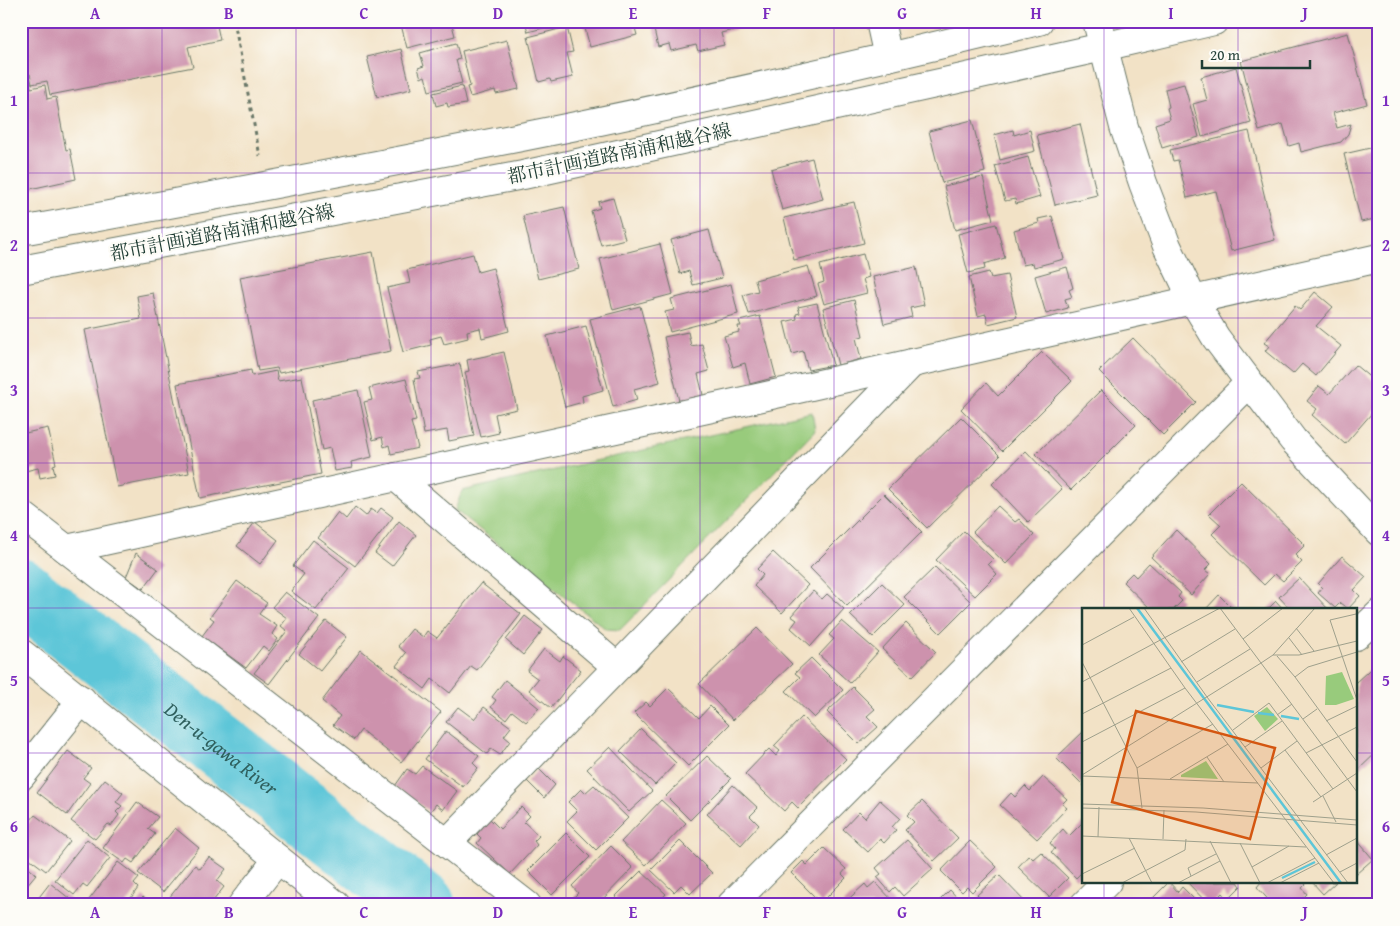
<svg xmlns="http://www.w3.org/2000/svg" width="1400" height="926" font-family="'Gentium Book Plus','Noto Serif JP',serif">
<style>
.green{fill:#98cb7c;stroke:#5c8458}
.lines{fill:none;stroke-linecap:round;stroke-linejoin:round}
.river{stroke:#5dc6d8;stroke-width:65}
.building{fill:#cd92ad}
.minor-casing{stroke:#697767;stroke-width:30}
.path{stroke:#697767;stroke-width:3;stroke-dasharray:4 4;stroke-linecap:butt}
.minor{stroke:#fff;stroke-width:28}
.grid{fill:none;stroke:#7b2cbf;stroke-width:1;stroke-opacity:0.55}
.labels{text-anchor:middle;dominant-baseline:central;stroke-width:4.5;stroke-linejoin:round;paint-order:stroke}
.street-label{font-size:19px;fill:#1f3d34;stroke:#fdfcf7}
.water-label{font-size:20px;font-style:italic;fill:#2e5f5d;stroke:#fdfcf7}
.inset-river{fill:none;stroke:#5dc6d8;stroke-width:2.5}
.inset-road{fill:none;stroke:#9ea08c;stroke-width:1}
.view{fill:#d45610;fill-opacity:0.15;stroke:#d45610;stroke-width:2.5}
.inset-edge{fill:none;stroke:#1f3d34;stroke-width:2.5}
.neatline{fill:none;stroke:#7b2cbf;stroke-width:2}
.grid-label{font-size:16px;text-anchor:middle;font-weight:bold;fill:#7b2cbf}
</style>
<rect width="100%" height="100%" fill="#fdfcf7"/>
<filter id="ink" filterUnits="userSpaceOnUse"><feTurbulence type="fractalNoise" baseFrequency=".02" numOctaves="2"/><feDisplacementMap in="SourceGraphic" scale="10" xChannelSelector="R" yChannelSelector="G"/><feConvolveMatrix kernelMatrix="1 2 1 2 8 2 1 2 1" color-interpolation-filters="sRGB"/></filter>
<filter id="wash" filterUnits="userSpaceOnUse"><feTurbulence type="fractalNoise" baseFrequency=".0096" numOctaves="4" result="noise"/><feDisplacementMap in="SourceGraphic" scale="20" xChannelSelector="R" yChannelSelector="G"/><feGaussianBlur stdDeviation="1.12" result="paint"/><feColorMatrix in="noise" values="0 0 0 0 0 0 0 0 0 0 0 0 0 0 0 0 0 1.4 0 .05"/><feComposite in="paint" operator="in"/></filter>
<g filter="url(#wash)">
<rect width="100%" height="100%" fill="#f2e2c6"/>
<!-- green -->
<polygon class="green" points="812,412 815,430 620,630 606,629 455,510 462,491"/>
<g class="lines">
<!-- river -->
<path class="river" id="s1" d="M21,591L423,905"/>
</g>
<g id="blocks">
<!-- building -->
<g class="building">
<polygon points="21,21 216,21 220,40 188,47 193,67 50,95 47,81 32,84 30,74 21,76"/>
<polygon points="400,21 451,21 455,36 407,48"/>
<polygon points="525,21 566,21 566,22 528,32"/>
<polygon points="583,21 633,21 637,35 590,47"/>
<polygon points="652,21 766,21 766,22 721,33 724,45 698,51 696,45 671,51 669,44 658,47"/>
<polygon points="567,27 573,52 567,53 573,77 551,82 550,79 539,82 528,37"/>
<polygon points="1348,33 1367,104 1333,113 1337,128 1351,124 1348,134 1341,142 1301,152 1299,143 1289,146 1283,124 1259,131 1241,61"/>
<polygon points="507,40 519,89 496,94 495,90 470,97 467,87 470,86 462,51"/>
<polygon points="456,43 460,59 456,60 462,83 429,91 425,76 421,78 418,68 424,66 420,53"/>
<polygon points="401,49 411,89 377,97 367,57"/>
<polygon points="1236,67 1251,123 1202,137 1193,104 1207,100 1201,77"/>
<polygon points="29,77 31,88 45,85 47,99 56,97 66,150 70,149 76,179 21,191 21,79"/>
<polygon points="1184,84 1199,137 1162,148 1155,124 1170,119 1167,108 1169,107 1165,89"/>
<polygon points="462,86 466,104 448,107 447,103 436,106 433,93"/>
<polygon points="972,120 985,172 942,183 929,131"/>
<polygon points="1080,124 1097,195 1055,205 1037,135"/>
<polygon points="1013,130 1014,135 1030,130 1035,151 1000,160 994,135"/>
<polygon points="1249,131 1275,240 1231,251 1216,191 1187,198 1178,160 1173,161 1170,150"/>
<polygon points="1379,146 1379,218 1361,222 1344,154"/>
<polygon points="1028,157 1040,197 1016,204 1015,199 1005,201 995,166"/>
<polygon points="812,158 823,199 782,210 771,169"/>
<polygon points="983,177 993,220 955,230 944,186"/>
<polygon points="613,198 625,239 601,245 591,211 600,208 598,202"/>
<polygon points="854,202 864,243 794,260 784,218"/>
<polygon points="564,207 579,269 538,279 523,216"/>
<polygon points="1052,216 1064,259 1034,267 1033,263 1023,265 1014,230 1039,223 1038,219"/>
<polygon points="996,224 1005,258 984,264 985,269 968,273 958,234"/>
<polygon points="709,230 722,278 693,285 689,271 680,274 671,240"/>
<polygon points="660,244 673,294 613,310 600,259"/>
<polygon points="373,252 391,351 279,373 277,368 258,371 240,277"/>
<polygon points="473,254 478,272 493,268 509,331 482,338 480,328 467,331 468,338 444,344 441,336 430,339 431,345 403,352 387,288 410,283 407,270"/>
<polygon points="863,254 869,277 863,279 867,293 824,304 818,284 824,282 820,265"/>
<polygon points="808,266 817,296 749,314 743,295 758,291 755,280"/>
<polygon points="916,267 924,305 910,308 912,317 884,324 873,277"/>
<polygon points="1067,267 1073,288 1069,290 1072,297 1065,299 1068,308 1046,314 1035,276"/>
<polygon points="989,272 991,278 1007,275 1017,317 988,324 986,314 978,316 969,277"/>
<polygon points="731,284 738,314 670,332 665,312 674,310 671,299"/>
<polygon points="1315,292 1333,307 1316,326 1341,346 1316,376 1302,364 1293,374 1265,351 1269,346 1264,343 1295,306 1300,310"/>
<polygon points="153,293 189,473 117,487 85,330 141,319 137,296"/>
<polygon points="854,300 863,336 856,338 861,359 838,365 823,308"/>
<polygon points="817,303 833,365 808,370 803,351 792,354 784,322 797,319 796,314 800,313 798,307"/>
<polygon points="640,306 660,382 634,389 637,400 613,407 590,319"/>
<polygon points="760,316 776,377 750,384 745,363 733,367 724,336 739,332 738,326 741,326 739,321"/>
<polygon points="586,326 603,390 582,396 583,402 565,407 547,336"/>
<polygon points="688,332 691,346 702,344 709,371 698,374 703,395 679,401 664,337"/>
<polygon points="1133,338 1196,402 1163,435 1099,371"/>
<polygon points="504,352 517,409 495,414 499,433 481,437 465,372 469,371 467,360"/>
<polygon points="1042,352 1072,381 1002,451 961,409 986,383 998,396"/>
<polygon points="460,364 474,436 449,441 447,430 424,434 414,379 420,378 418,372"/>
<polygon points="1355,365 1379,385 1379,405 1345,444 1312,415 1317,409 1307,401 1319,386 1329,394"/>
<polygon points="251,370 252,376 276,371 278,381 302,377 321,474 200,498 177,384"/>
<polygon points="406,379 416,421 411,422 418,448 391,454 389,445 384,447 382,437 373,440 364,402 372,400 369,388"/>
<polygon points="358,390 372,457 351,462 352,468 335,471 330,448 322,450 312,400"/>
<polygon points="1101,390 1136,425 1071,490 1036,454"/>
<polygon points="961,417 1000,456 927,528 888,489"/>
<polygon points="48,428 56,464 53,465 55,475 40,478 38,468 21,472 21,434"/>
<polygon points="1026,451 1062,489 1028,522 992,484"/>
<polygon points="1241,482 1305,545 1295,555 1302,562 1283,581 1275,574 1264,585 1212,534 1221,525 1209,514"/>
<polygon points="884,494 922,532 847,606 810,568"/>
<polygon points="998,506 1015,522 1019,519 1034,535 1006,564 973,532"/>
<polygon points="355,507 366,516 371,509 377,513 381,508 393,517 355,566 318,538 338,512 346,519"/>
<polygon points="399,521 416,535 392,566 375,553"/>
<polygon points="255,522 278,540 260,564 237,546"/>
<polygon points="1176,530 1211,564 1205,570 1210,574 1191,595 1151,557"/>
<polygon points="964,531 993,559 988,564 997,574 975,596 936,560"/>
<polygon points="313,540 349,568 316,610 291,591 304,574 293,566"/>
<polygon points="773,552 808,585 782,613 754,586 763,575 757,569"/>
<polygon points="136,553 158,569 143,589 126,577"/>
<polygon points="1342,556 1366,577 1354,590 1360,596 1348,609 1340,603 1335,608 1318,593 1322,588 1318,584"/>
<polygon points="1149,563 1181,593 1178,597 1182,601 1173,610 1152,610 1123,582 1132,573 1136,577"/>
<polygon points="935,567 971,602 940,633 904,597"/>
<polygon points="1299,578 1329,610 1291,610 1279,597"/>
<polygon points="237,581 267,603 259,614 277,626 272,634 278,639 269,651 263,646 246,668 202,636 214,620 210,617"/>
<polygon points="481,583 521,614 477,670 471,666 450,693 432,679 425,689 396,666 406,653 398,646 412,629 423,637 427,631 437,638"/>
<polygon points="882,583 905,605 873,637 850,615"/>
<polygon points="813,591 822,599 827,594 844,609 811,646 791,628 797,620 791,616"/>
<polygon points="285,592 319,618 269,684 254,673 287,631 281,626 287,618 272,607"/>
<polygon points="1219,595 1234,610 1205,610"/>
<polygon points="1276,601 1284,610 1267,610"/>
<polygon points="525,616 543,630 523,655 506,640"/>
<polygon points="326,621 347,637 320,671 299,654"/>
<polygon points="842,621 878,652 850,683 819,655 834,639 829,635"/>
<polygon points="906,623 936,652 912,677 882,649"/>
<polygon points="757,628 792,664 733,720 699,684"/>
<polygon points="544,649 560,661 563,656 581,670 551,708 529,690 538,679 527,671"/>
<polygon points="361,650 441,712 401,762 361,730 354,740 333,725 340,716 322,701"/>
<polygon points="811,658 843,690 814,718 786,691 800,677 795,673"/>
<polygon points="1379,661 1379,750 1356,772 1356,682"/>
<polygon points="505,680 539,708 526,722 512,711 506,719 491,707 496,700 492,697"/>
<polygon points="853,687 875,709 867,716 878,727 859,744 827,712"/>
<polygon points="668,688 699,718 710,706 729,725 688,766 634,713 646,702 650,706"/>
<polygon points="458,707 474,719 484,707 511,727 504,736 510,741 500,755 491,749 487,754 446,722"/>
<polygon points="802,717 846,759 798,808 792,802 784,811 745,774 769,749 776,756 780,751 774,746"/>
<polygon points="641,729 676,763 655,785 620,751"/>
<polygon points="446,731 479,756 473,763 478,768 463,787 425,759"/>
<polygon points="1084,731 1084,786 1056,758"/>
<polygon points="610,747 652,791 629,812 587,769"/>
<polygon points="68,751 91,768 83,778 90,783 67,815 37,792"/>
<polygon points="707,756 731,779 690,820 666,796"/>
<polygon points="422,766 457,791 443,810 436,804 430,812 395,786 407,769 415,774"/>
<polygon points="539,769 555,785 544,798 527,781"/>
<polygon points="1043,777 1067,799 1062,804 1067,808 1037,839 1000,805 1011,793 1015,797 1025,786 1030,791"/>
<polygon points="105,779 123,793 116,802 122,806 116,812 119,815 111,826 108,824 95,839 71,821"/>
<polygon points="594,785 628,818 596,850 567,821 577,811 568,802 581,789 585,793"/>
<polygon points="733,785 758,808 750,816 759,825 741,845 707,814"/>
<polygon points="661,800 686,823 646,865 621,842"/>
<polygon points="880,800 900,818 892,827 896,830 884,843 880,839 868,852 843,829 859,812 865,818"/>
<polygon points="922,801 958,838 934,861 905,830 914,822 907,815"/>
<polygon points="137,802 158,817 148,829 155,834 133,863 127,859 124,863 103,848"/>
<polygon points="521,807 530,816 524,822 539,836 534,841 537,845 510,874 477,843 481,838 477,834 490,819 500,829"/>
<polygon points="35,815 70,841 46,871 21,852 21,832"/>
<polygon points="1083,822 1084,823 1084,870 1076,878 1051,852 1055,849 1050,843 1063,829 1069,836"/>
<polygon points="175,828 199,848 163,892 138,873"/>
<polygon points="566,833 590,857 552,895 528,871"/>
<polygon points="87,839 110,858 87,887 83,884 74,895 55,880"/>
<polygon points="1356,839 1373,859 1356,874"/>
<polygon points="907,840 933,869 903,896 895,887 890,892 877,877 881,874 876,868"/>
<polygon points="680,841 712,873 690,894 681,885 674,892 651,870"/>
<polygon points="970,841 997,867 972,892 967,887 962,892 941,871"/>
<polygon points="611,846 633,868 597,905 574,905 570,901 578,893 572,886"/>
<polygon points="824,848 846,869 842,874 846,878 821,903 791,873 803,861 807,865"/>
<polygon points="1041,852 1068,878 1049,897 1018,867 1029,855 1033,859"/>
<polygon points="209,857 226,869 217,881 224,887 210,905 206,902 204,905 178,905 169,898 195,865 200,869"/>
<polygon points="21,862 36,874 21,892"/>
<polygon points="118,862 139,878 134,884 138,888 126,905 85,905"/>
<polygon points="641,871 666,894 657,904 658,905 623,905 615,897"/>
<polygon points="999,875 1028,905 986,905 977,895"/>
<polygon points="875,882 894,902 892,905 842,905 865,884 868,888"/>
<polygon points="1169,882 1178,892 1182,887 1200,905 1146,905"/>
<polygon points="1187,882 1238,882 1241,886 1228,899 1223,893 1211,905 1209,905"/>
<polygon points="1261,882 1305,882 1306,884 1302,888 1307,894 1296,905 1273,905 1257,887"/>
<polygon points="1312,882 1336,882 1323,894"/>
<polygon points="50,883 70,899 65,905 33,905"/>
<polygon points="950,890 964,905 935,905"/>
<polygon points="143,897 153,905 137,905"/>
</g>
</g>
</g>
<g filter="url(#ink)">
<use href="#blocks" fill-opacity="0" stroke="#697767" stroke-width="1"/>
<g class="lines">
<!-- minor casing -->
<g class="minor-casing">
<g id="minor">
<polyline points="880,21 888,57"/>
<polyline points="1097,21 1124,127 1143,183 1167,246 1193,300 1216,338 1293,440 1379,532"/>
<path d="M21,231C208,197 395,163 581,125C734,93 887,58 1039,21"/>
<polyline points="21,270 523,175 1103,47 1214,21"/>
<polyline points="396,477 617,667"/>
<polyline points="21,514 527,905"/>
<polyline points="67,549 762,397 1379,258"/>
<polyline points="1356,636 1379,614"/>
<path d="M21,653C127,736 230,822 336,905"/>
<polyline points="21,776 82,700"/>
<polyline points="447,843 912,363"/>
<polyline points="242,905 278,859"/>
<polyline points="731,905 1249,383"/>
<polyline points="1084,905 1107,882"/>
</g>
</g>
<!-- path -->
<polyline class="path" points="234,21 260,156"/>
<!-- minor -->
<use href="#minor" class="minor"/>
</g>
</g>
<!-- grid -->
<path class="grid" d="M162,21V905M296,21V905M431,21V905M566,21V905M700,21V905M834,21V905M969,21V905M1104,21V610M1238,21V610M21,173H1379M21,318H1379M21,463H1379M21,608H1379M21,753H1084M1356,753H1379M1104,882V905M1238,882V905"/>
<g class="labels">
<!-- street labels -->
<g class="street-label">
<text transform="translate(619 153) rotate(-12)">都市計画道路南浦和越谷線</text>
<text transform="translate(222 232) rotate(-11)">都市計画道路南浦和越谷線</text>
</g>
<!-- water labels -->
<g class="water-label">
<text stroke="none"><textPath href="#s1" startOffset="255">Den-u-gawa River</textPath></text>
</g>
</g>
<!-- overview -->
<g transform="translate(1082 608)">
<rect width="275" height="275" fill="#f2e2c6"/>
<path d="M260,64L272,91L254,97H243L244,68ZM185,99L196,111L183,123L172,108ZM124,153L136,171L99,169V167Z" fill="#98cb7c"/>
<path class="inset-river" d="M55,0L259,275M135,97L172,104M176,105L192,107M199,108L217,111M200,270L233,254"/>
<path class="inset-road" d="M47,0L103,80L252,275M62,0L125,89L266,275M274,6L248,12L275,92M214,20L232,43M207,30L220,47M161,31L201,0M275,33L217,47H191L179,55L275,184M0,37L52,9M191,47L233,0M195,48L213,69L226,59L275,44M0,54L55,160L60,200M99,54L153,21M213,69L275,154M0,74L138,0M115,74L168,41M0,106L89,60M195,107L210,96M221,111L235,101M244,113L275,98M151,122L187,95L251,181M0,134L103,80M163,139L200,113M203,142L239,189M224,145L275,119M125,149L142,174M55,160L131,116M179,160L215,133M0,167L179,55L138,0M0,168L176,175M88,171L146,136M241,188L254,214M231,194L275,165M0,196L121,200L275,212M0,200L114,204L275,217M0,228L224,239M16,229L17,199M47,230L70,275M81,231L82,202M128,233L149,275M158,235L178,275M244,247L275,230M170,259L207,238M258,264L275,255M0,266L53,240M109,268L106,260L134,246M40,275L103,242L104,231M96,275L138,253M185,275L233,250M198,275L237,255"/>
<path class="view" d="M54,103L193,140L168,231L30,194Z"/>
<rect width="275" height="275" class="inset-edge"/>
</g>
<!-- margin -->
<rect width="1400" height="926" fill="none" stroke="#fdfcf7" stroke-width="55"/>
<!-- scale -->
<path d="M1202 60v8h108v-8" fill="none" stroke="#1f3d34" stroke-width="2.5"/>
<text x="1210" y="60" font-size="15" fill="#1f3d34" stroke="#fdfcf7" stroke-width="4" paint-order="stroke">20 m</text>
<rect x="28" y="28" width="1344" height="870" class="neatline"/>
<g class="grid-label">
<text x="95" y="19">A</text>
<text x="229" y="19">B</text>
<text x="364" y="19">C</text>
<text x="498" y="19">D</text>
<text x="633" y="19">E</text>
<text x="767" y="19">F</text>
<text x="902" y="19">G</text>
<text x="1036" y="19">H</text>
<text x="1171" y="19">I</text>
<text x="1305" y="19">J</text>
<text x="14" y="106">1</text>
<text x="1386" y="106">1</text>
<text x="14" y="251">2</text>
<text x="1386" y="251">2</text>
<text x="14" y="396">3</text>
<text x="1386" y="396">3</text>
<text x="14" y="541">4</text>
<text x="1386" y="541">4</text>
<text x="14" y="686">5</text>
<text x="1386" y="686">5</text>
<text x="14" y="832">6</text>
<text x="1386" y="832">6</text>
<text x="95" y="918">A</text>
<text x="229" y="918">B</text>
<text x="364" y="918">C</text>
<text x="498" y="918">D</text>
<text x="633" y="918">E</text>
<text x="767" y="918">F</text>
<text x="902" y="918">G</text>
<text x="1036" y="918">H</text>
<text x="1171" y="918">I</text>
<text x="1305" y="918">J</text>
</g>
</svg>
